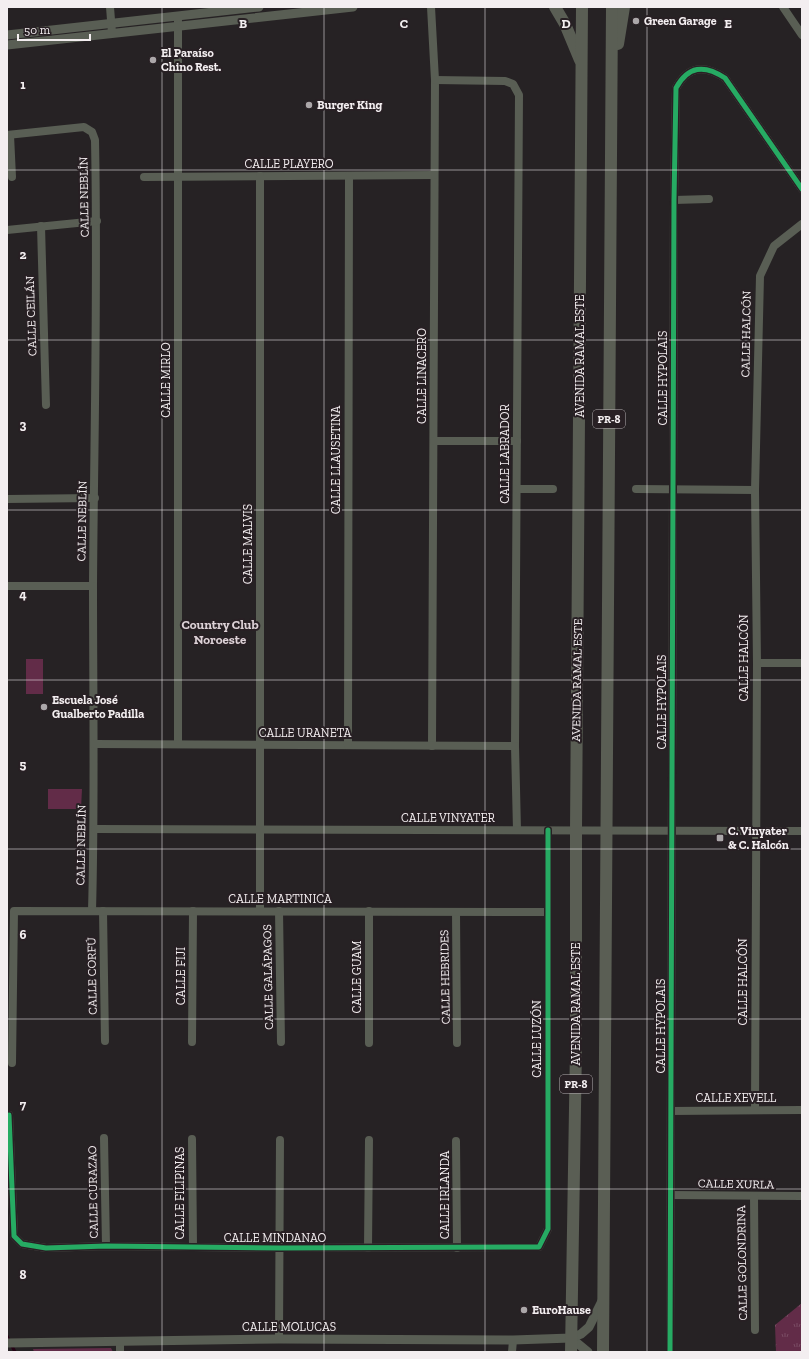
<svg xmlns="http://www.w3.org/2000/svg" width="809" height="1359" font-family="'Zilla Slab',serif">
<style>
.grass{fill:url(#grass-tufts)}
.green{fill:#622c48}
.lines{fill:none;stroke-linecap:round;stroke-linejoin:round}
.stream{stroke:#240315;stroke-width:3}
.minor{stroke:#595e54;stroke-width:8}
.tertiary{stroke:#595e54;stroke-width:9}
.primary{stroke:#5a5e54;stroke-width:12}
.cycleway-casing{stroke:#282024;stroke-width:8}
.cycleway{stroke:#26ab63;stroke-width:5}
.grid{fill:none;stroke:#f3eef0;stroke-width:1;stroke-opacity:0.55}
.poi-dot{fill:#aba7a9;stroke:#282024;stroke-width:1.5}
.labels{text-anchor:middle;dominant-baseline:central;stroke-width:4;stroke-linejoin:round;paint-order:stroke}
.shield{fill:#282024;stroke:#b6b0b3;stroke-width:1}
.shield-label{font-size:11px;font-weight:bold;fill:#f3eef0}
.poi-label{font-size:12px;font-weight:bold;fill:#f3eef0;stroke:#282024;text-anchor:start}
.street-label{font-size:12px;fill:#f3eef0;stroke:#282024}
.neighbourhood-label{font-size:13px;font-weight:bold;fill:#ddd2d7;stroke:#282024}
.grid-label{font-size:13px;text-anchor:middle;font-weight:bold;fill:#f3eef0;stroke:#282024;stroke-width:4;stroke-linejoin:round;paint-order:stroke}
</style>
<defs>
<pattern id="grass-tufts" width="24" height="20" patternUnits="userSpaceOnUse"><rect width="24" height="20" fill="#622c48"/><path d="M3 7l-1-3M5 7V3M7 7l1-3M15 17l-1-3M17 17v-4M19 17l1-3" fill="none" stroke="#794b63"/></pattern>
</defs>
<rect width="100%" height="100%" fill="#262224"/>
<!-- grass -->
<polygon class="grass" points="802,1303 802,1352 776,1352 775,1325"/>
<!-- green -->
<g class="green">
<rect x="26" y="659" width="17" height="35"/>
<polygon points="48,789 82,789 81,809 48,809"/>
<polygon points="111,1348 113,1352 34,1352 33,1349"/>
</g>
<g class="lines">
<!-- stream -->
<polyline class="stream" points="7,1336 15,1352"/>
<!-- minor -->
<g class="minor">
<polyline points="110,7 112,33"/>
<polyline points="431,7 435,80 432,746"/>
<polyline points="783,7 802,35"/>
<polyline points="178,21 178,744"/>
<polyline points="435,80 505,81 513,84 519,95 515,746 517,830"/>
<path d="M7,135L84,127L92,132L95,140C98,289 94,437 93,586C93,694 95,803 92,911"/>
<polyline points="10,135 12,177"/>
<polyline points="144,177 434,175"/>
<polyline points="674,200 709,199"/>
<polyline points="41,226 46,405"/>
<polyline points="7,230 97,221"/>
<polyline points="434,441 517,441"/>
<polyline points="517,489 553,489"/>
<polyline points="636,489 755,490"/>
<polyline points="7,499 95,498"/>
<polyline points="7,586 93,586"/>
<polyline points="757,663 802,663"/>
<polyline points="94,744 515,746"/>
<polyline points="348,745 349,176"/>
<polyline points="95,829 802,831"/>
<polyline points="103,911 105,1041"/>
<polyline points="260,911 260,176"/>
<polyline points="279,911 281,1042"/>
<polyline points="369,911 369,1043"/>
<polyline points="456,912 457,1043"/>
<polyline points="192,1042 193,911"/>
<polyline points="12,1063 14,911 547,912"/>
<polyline points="755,1110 757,663 755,490 760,276 774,246 802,224"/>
<polyline points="671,1111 802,1110"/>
<polyline points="9,1115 14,1236 22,1244 46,1248 106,1246 280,1248 539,1247 548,1229 548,830"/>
<polyline points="104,1138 106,1246"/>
<polyline points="192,1139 193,1247"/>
<polyline points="456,1141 457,1248"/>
<polyline points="671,1195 802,1196"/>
<polyline points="754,1196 755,1330"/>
<polyline points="368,1248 369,1140"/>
<polyline points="279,1339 280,1140"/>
<polyline points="120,1352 120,1341"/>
<polyline points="512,1352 513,1340"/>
<path d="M670,1352L674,200L676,88C688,66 704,64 725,78L802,189"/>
</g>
<!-- tertiary -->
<g class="tertiary">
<polyline points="7,35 259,7"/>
<polyline points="7,45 353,7"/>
<polyline points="571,1338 588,1352"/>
<polyline points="7,1343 279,1339 513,1340 571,1338 581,1334 589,1327 602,1301"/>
</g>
<!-- primary -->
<g class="primary">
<polyline points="555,7 565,24 580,60"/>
<polyline points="618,44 624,7"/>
<polyline points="571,1352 576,1047 576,830 582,7"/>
<polyline points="603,1352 612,7"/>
</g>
<!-- cycleway casing -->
<g class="cycleway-casing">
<g id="cycleway">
<polyline points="9,1115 14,1236 22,1244 46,1248 106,1246 280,1248 539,1247 548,1229 548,830"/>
<path d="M670,1352L674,200L676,88C688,66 704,64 725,78L802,189"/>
</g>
</g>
<!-- cycleway -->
<use href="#cycleway" class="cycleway"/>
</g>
<!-- grid -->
<path class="grid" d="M162,7V1352M324,7V1352M485,7V1352M647,7V1352M7,170H802M7,340H802M7,510H802M7,680H802M7,849H802M7,1019H802M7,1189H802"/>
<!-- markers -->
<g class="poi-dot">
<circle cx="636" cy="21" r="4"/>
<circle cx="153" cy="60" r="4"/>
<circle cx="309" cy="105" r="4"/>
<circle cx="44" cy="707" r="4"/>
<rect x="716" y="834" width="8" height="8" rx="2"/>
<circle cx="524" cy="1310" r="4"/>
</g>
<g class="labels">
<!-- shield labels -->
<g class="shield">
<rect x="593" y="410" width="32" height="18" rx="3"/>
<rect x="560" y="1075" width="32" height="18" rx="3"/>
</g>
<g class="shield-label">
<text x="609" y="419">PR-8</text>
<text x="576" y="1084">PR-8</text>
</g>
<!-- poi labels -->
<g class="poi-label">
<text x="644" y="21">Green Garage</text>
<text x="161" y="53">El Paraíso<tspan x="161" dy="14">Chino Rest.</tspan></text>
<text x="317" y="105">Burger King</text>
<text x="52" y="700">Escuela José<tspan x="52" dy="14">Gualberto Padilla</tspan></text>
<text x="728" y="831">C. Vinyater<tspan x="728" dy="14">&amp; C. Halcón</tspan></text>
<text x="532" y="1310">EuroHause</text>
</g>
<!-- street labels -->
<g class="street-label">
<text x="289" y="164">CALLE PLAYERO</text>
<text transform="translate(84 197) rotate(-91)">CALLE NEBLÍN</text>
<text transform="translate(31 316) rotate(-92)">CALLE CEILÁN</text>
<text transform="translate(746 334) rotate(-89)">CALLE HALCÓN</text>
<text transform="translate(580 356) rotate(-90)">AVENIDA RAMAL ESTE</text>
<text transform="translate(422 376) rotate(-90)">CALLE LINACERO</text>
<text transform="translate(663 378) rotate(-90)">CALLE HYPOLAIS</text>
<text transform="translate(166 380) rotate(-90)">CALLE MIRLO</text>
<text transform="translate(505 454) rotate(-90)">CALLE LABRADOR</text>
<text transform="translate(336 460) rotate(-90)">CALLE LLAUSETINA</text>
<text transform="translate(82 521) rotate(-89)">CALLE NEBLÍN</text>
<text transform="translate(248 544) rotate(-90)">CALLE MALVIS</text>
<text transform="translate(744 658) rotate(-90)">CALLE HALCÓN</text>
<text transform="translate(577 680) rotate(-89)">AVENIDA RAMAL ESTE</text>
<text transform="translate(662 702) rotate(-90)">CALLE HYPOLAIS</text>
<text x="305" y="733">CALLE URANETA</text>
<text x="448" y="818">CALLE VINYATER</text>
<text transform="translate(81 845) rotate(-89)">CALLE NEBLÍN</text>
<text x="280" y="899">CALLE MARTINICA</text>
<text transform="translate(92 976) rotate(-91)">CALLE CORFÚ</text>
<text transform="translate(181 976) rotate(-90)">CALLE FIJI</text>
<text transform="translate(268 977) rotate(-91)">CALLE GALÁPAGOS</text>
<text transform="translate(357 977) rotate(-90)">CALLE GUAM</text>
<text transform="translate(445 977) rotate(-91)">CALLE HEBRIDES</text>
<text transform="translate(743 982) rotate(-90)">CALLE HALCÓN</text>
<text transform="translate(576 1004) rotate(-90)">AVENIDA RAMAL ESTE</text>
<text transform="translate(661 1026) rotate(-90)">CALLE HYPOLAIS</text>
<text transform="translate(537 1039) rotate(-90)">CALLE LUZÓN</text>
<text x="736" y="1098">CALLE XEVELL</text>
<text transform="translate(736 1184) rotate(1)">CALLE XURLA</text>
<text transform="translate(93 1192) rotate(-91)">CALLE CURAZAO</text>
<text transform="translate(180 1193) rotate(-90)">CALLE FILIPINAS</text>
<text transform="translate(445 1195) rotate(-90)">CALLE IRLANDA</text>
<text x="275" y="1238">CALLE MINDANAO</text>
<text transform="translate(742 1263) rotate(-91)">CALLE GOLONDRINA</text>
<text x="289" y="1327">CALLE MOLUCAS</text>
</g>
<!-- neighbourhood labels -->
<g class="neighbourhood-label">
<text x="220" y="624">Country Club<tspan x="220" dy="15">Noroeste</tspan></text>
</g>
</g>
<g class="grid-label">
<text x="243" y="28">B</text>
<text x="404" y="28">C</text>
<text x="566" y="28">D</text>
<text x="728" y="28">E</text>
<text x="23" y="89">1</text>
<text x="23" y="259">2</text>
<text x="23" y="429">3</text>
<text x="23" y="599">4</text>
<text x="23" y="769">5</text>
<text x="23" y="939">6</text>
<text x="23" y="1109">7</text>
<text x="23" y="1279">8</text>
</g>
<!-- border -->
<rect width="809" height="1359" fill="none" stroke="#f3eef0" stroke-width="16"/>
<!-- scale -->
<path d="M18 34v6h72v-6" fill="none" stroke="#f3eef0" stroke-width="2"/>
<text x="24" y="34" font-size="12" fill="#f3eef0" stroke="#282024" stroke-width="3" paint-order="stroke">50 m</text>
</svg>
